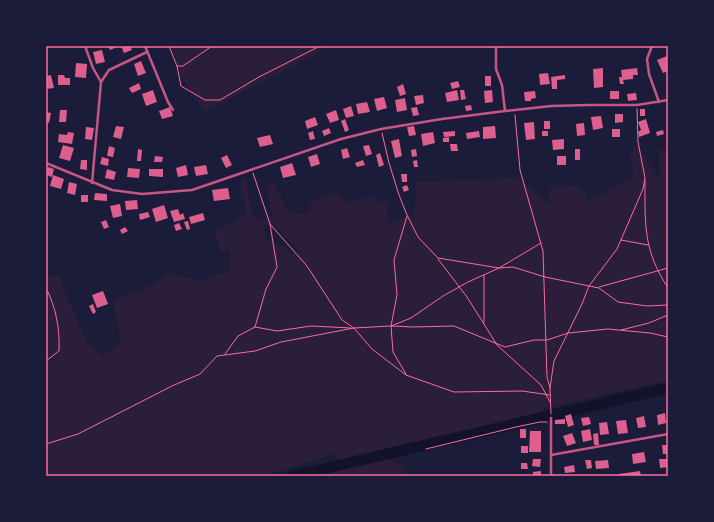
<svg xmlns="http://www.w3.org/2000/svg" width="714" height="522" font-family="'Source Sans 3',sans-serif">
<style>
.green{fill:#2a1e3b;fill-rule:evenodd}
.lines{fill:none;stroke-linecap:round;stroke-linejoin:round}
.river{stroke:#12122b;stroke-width:11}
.building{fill:#dd5f8e}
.path{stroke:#ff6b9d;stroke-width:1}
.minor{stroke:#c65784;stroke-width:2.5}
.neatline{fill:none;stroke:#ff6b9d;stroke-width:1.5}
</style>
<rect width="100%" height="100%" fill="#1b1b3a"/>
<!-- green -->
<g class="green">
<polygon points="171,46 330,46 204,112 182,77"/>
<path d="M638,145L660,182L659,149L668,151V381L544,408V414L467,430L338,461L334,454L263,476H46V275L59,276L82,333L102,357L121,341L113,300L140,291L169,274L201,280L230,271L229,250L221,252L215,232L246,215L245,200L240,196L242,178L246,179L252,212L261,221L272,216L266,187L274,183L289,211L303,214L308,212L312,201L337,193L348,202L370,197L387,204L388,223L414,215L417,182L517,178L552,206L548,195L551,186L560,187L575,186L583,192L589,201L633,178L630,152ZM274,224L298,251L294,253L271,241H266L264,226Z"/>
<polygon points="389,458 404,467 404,476 313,476 314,475"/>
</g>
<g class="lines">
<!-- river -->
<polyline class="river" points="293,476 668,388"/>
</g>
<!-- building -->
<g class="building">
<polygon points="108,46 116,46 117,47 110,50"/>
<polygon points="121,46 130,46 132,50 124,53"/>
<polygon points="102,50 105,62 96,64 93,52"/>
<polygon points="667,56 668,71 663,73 657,60"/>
<polygon points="141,61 146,73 138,76 134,64"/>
<polygon points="76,63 87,64 86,78 75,77"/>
<polygon points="603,68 603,87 594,88 593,69"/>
<polygon points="637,68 638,75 633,75 633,79 623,80 624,84 620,84 619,77 622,77 621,70"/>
<polygon points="548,73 550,84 540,85 539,74"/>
<polygon points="51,75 54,88 46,89 46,76"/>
<polygon points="58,75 64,75 65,78 70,78 70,85 58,85"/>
<polygon points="565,75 565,79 557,80 557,89 552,89 551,77"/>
<rect x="485" y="76" width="6" height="10"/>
<polygon points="458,81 460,87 452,89 450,83"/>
<polygon points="139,83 141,89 132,93 129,88"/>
<polygon points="403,84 406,94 400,96 397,87"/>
<polygon points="153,90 157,102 146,106 142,94"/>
<polygon points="457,90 459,100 447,102 445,93"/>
<polygon points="460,90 464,90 466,99 461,100"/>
<polygon points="492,90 493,102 485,103 484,91"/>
<polygon points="535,91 536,98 531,99 531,101 525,101 524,92"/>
<rect x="610" y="91" width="9" height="8"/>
<polygon points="636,93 637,100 628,101 627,94"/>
<polygon points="423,95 424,103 416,105 414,96"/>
<polygon points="384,97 387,108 377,111 374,99"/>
<polygon points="405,98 407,110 397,112 395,100"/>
<polygon points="367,102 370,112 358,114 356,104"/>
<polygon points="471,105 472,110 466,111 465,106"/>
<polygon points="351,106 354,116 346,118 343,109"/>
<polygon points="170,107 173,116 162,119 159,111"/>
<polygon points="417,107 419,115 413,116 411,108"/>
<rect x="640" y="109" width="5" height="7"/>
<polygon points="60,110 67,110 66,122 59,122"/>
<polygon points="336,110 339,120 330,123 326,114"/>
<polygon points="46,112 51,113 49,123 46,122"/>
<polygon points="615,114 623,114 623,122 615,123"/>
<polygon points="601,116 603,128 593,130 591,117"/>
<polygon points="315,117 318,125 307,129 305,121"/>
<polygon points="345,119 349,130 345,132 341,121"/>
<polygon points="646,119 650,133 639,137 638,132 641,130 638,122"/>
<rect x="544" y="121" width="6" height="8"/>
<polygon points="534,122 535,139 526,140 524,123"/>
<polygon points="584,123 585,135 577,136 576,124"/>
<polygon points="116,126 124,127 121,139 113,137"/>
<polygon points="414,126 416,135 409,136 407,127"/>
<polygon points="495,126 496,138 483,139 483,127"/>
<polygon points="86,127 94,128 92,140 85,139"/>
<polygon points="329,128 331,133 324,136 322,131"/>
<rect x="612" y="129" width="8" height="8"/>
<polygon points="663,130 664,134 657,136 656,132"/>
<polygon points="313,131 315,139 310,140 308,133"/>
<polygon points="455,131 455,136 444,137 443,132"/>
<polygon points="479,131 480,137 467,139 466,133"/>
<rect x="542" y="131" width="6" height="5"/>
<polygon points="68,132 74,133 72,144 58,142 59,134 67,135"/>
<polygon points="433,132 435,143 423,146 421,134"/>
<polygon points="270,135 273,144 260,147 257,138"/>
<polygon points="449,137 449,142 443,142 443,138"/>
<polygon points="399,139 402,156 395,158 391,141"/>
<polygon points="564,139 564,149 553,150 552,140"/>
<polygon points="450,144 457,144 458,151 451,151"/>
<polygon points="63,145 74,148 70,161 59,158"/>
<polygon points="369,145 372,154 366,156 363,146"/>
<polygon points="109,146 115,148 113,157 107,156"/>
<polygon points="347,148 350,157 343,159 341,150"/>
<polygon points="138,149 142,150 141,161 137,161"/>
<polygon points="416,149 417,156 412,157 411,150"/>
<rect x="575" y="149" width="5" height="11"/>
<polygon points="380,153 384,165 379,167 376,155"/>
<polygon points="317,154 320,164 311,167 308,157"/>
<polygon points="227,155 232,165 226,168 221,158"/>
<polygon points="155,156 163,157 162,162 154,162"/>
<rect x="557" y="156" width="9" height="9"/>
<polygon points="102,157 109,159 108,166 100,164"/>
<polygon points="81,160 87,160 87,170 80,169"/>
<polygon points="363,160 365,165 357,167 355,163"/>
<polygon points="417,160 418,167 414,167 413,161"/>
<polygon points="292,163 296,175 283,178 280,167"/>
<polygon points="186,165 188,175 178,177 176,168"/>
<polygon points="206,165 208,174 196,176 194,167"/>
<polygon points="48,167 54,169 52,177 46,175"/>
<polygon points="128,168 140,169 139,178 127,177"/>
<polygon points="107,169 116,172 114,180 105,178"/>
<polygon points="149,169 163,169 163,177 149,176"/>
<polygon points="401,174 407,174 407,182 402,182"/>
<polygon points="53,175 64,179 61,189 50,186"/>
<polygon points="69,182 77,184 75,195 67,193"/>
<polygon points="407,185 409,190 404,192 402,187"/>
<polygon points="228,188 230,199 214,201 212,190"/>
<polygon points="95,193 107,194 107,201 94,200"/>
<rect x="81" y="195" width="7" height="7"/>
<polygon points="137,200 138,209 126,210 125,201"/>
<polygon points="120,204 122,216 113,218 110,206"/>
<polygon points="164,205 168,218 156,222 152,209"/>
<polygon points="178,209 180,215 183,213 185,219 174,222 170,211"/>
<polygon points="148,212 150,217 140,220 139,214"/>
<polygon points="203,213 205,220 191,224 189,217"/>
<polygon points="106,220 109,227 104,229 101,222"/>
<polygon points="188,221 190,229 187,230 184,222"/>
<polygon points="179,223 182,229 176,231 174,225"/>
<polygon points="125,227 128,231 122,234 120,230"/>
<polygon points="103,291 108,304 97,308 92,295"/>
<polygon points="93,304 96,312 93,314 89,306"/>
<polygon points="665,413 666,423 658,425 657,415"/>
<polygon points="571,414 574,425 568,427 565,416"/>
<polygon points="644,416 646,427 638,428 636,418"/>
<polygon points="589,417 591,424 583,426 581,418"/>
<polygon points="565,419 565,424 555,424 555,420"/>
<polygon points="626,420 628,433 618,434 616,421"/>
<polygon points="607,422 609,434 600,435 599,423"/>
<rect x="520" y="429" width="6" height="9"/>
<polygon points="590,429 592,440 583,442 581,431"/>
<polygon points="530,431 541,431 541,452 529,452"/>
<polygon points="572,433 576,443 567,446 563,436"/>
<polygon points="598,433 599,445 594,445 593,434"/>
<polygon points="662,445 668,445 668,454 663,454"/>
<rect x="521" y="446" width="7" height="7"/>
<polygon points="644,452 646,462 633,464 632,454"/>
<polygon points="533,459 541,459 540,467 532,466"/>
<polygon points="659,459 668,459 668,467 660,468"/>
<polygon points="585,460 591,460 592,468 587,469"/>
<polygon points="608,460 609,468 596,469 595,461"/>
<polygon points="521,463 527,463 528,469 521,469"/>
<polygon points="574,465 575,472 565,473 564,467"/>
<polygon points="541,471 541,475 533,476 533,472"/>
<polygon points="640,471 641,476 620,476 619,474"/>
</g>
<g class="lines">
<!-- path -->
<g class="path">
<polyline points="169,46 177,66 181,86 205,100 220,100 259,77 320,46"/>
<polyline points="177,66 183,66 212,46"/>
<polyline points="515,115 520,170 543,251 547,377 550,388"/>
<polyline points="382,133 389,163 399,195 407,215 418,237 438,258 499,268 513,267 545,277 599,288 618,302 647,306 668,305"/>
<polyline points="253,173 270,224 277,267 266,289 255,327"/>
<path d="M645,180C645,224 643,250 668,288"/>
<polyline points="270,224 307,266 342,320 354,328 372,349 406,375 454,392 522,391 550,395"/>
<polyline points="621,240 648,245"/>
<polyline points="438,259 467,297 497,345 541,385 550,402"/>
<polyline points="599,287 668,268"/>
<path d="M46,288C56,307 60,329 59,351L46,361"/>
<polyline points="484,323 484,275"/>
<polyline points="391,326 413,327 454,326 505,347 534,340 547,340 568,333 608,329 650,333 668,337"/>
<polyline points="621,330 649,323 668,315"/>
<polyline points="225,354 238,336 255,327 277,331 311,326 351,328"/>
<polyline points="406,374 393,352 391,326 397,295 394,260 407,216"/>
<polyline points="551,414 550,388 554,361 582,304 589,286 617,249 643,189 645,178 638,142 637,109"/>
<polyline points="46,444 78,434 172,386 200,374 217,356 255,351 281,342 354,328 391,326 411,318 443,296 468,282 499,268 541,243"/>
<polyline points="426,449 516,427 540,422 547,422"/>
</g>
<!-- minor -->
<g class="minor">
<polyline points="85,46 93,68 101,82 92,183"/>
<polyline points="145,46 168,102 173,110"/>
<polyline points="496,46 496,69 502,85 505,111"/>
<polyline points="652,46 647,59 649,74 659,102"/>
<polyline points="101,82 109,70 147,52"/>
<polyline points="46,163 112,190 142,194 192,190 341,139 381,129 442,119 505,111 551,106 588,105 637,105 668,100"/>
<polyline points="551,418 551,476"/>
<polyline points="551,455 668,434"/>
</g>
</g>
<!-- border -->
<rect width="714" height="522" fill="none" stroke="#1b1b3a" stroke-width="94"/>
<rect x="47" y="47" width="620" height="428" class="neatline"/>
</svg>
